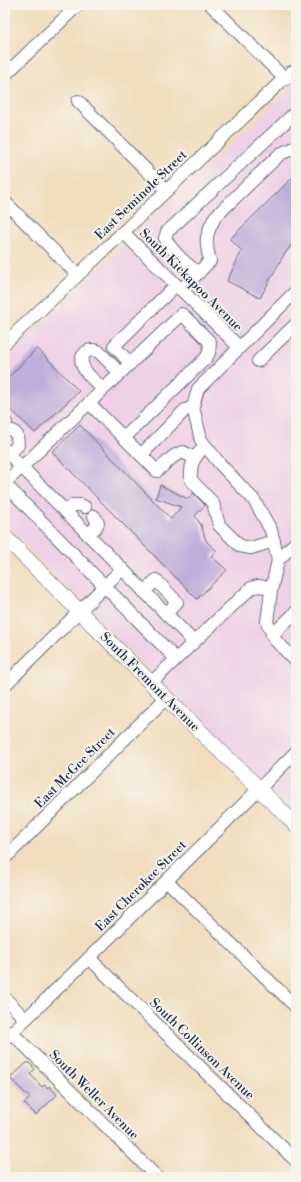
<svg xmlns="http://www.w3.org/2000/svg" width="301" height="1182" font-family="'Libre Bodoni',serif">
<style>
.built{fill:#eed0e7}
.building{fill:#c0aeda}
.lines{fill:none;stroke-linecap:round;stroke-linejoin:round}
.minor-casing{stroke:#666c7f;stroke-width:14}
.major-casing{stroke:#666c7f;stroke-width:16}
.minor{stroke:#fff;stroke-width:12}
.major{stroke:#fff;stroke-width:15}
.labels{text-anchor:middle;dominant-baseline:central;stroke-width:4;stroke-linejoin:round;paint-order:stroke}
.street-label{font-size:13px;fill:#1b2f5e;stroke:#f7f3e8}
</style>
<rect width="100%" height="100%" fill="#f7f3e8"/>
<filter id="ink" filterUnits="userSpaceOnUse"><feTurbulence type="fractalNoise" baseFrequency=".025" numOctaves="2"/><feDisplacementMap in="SourceGraphic" scale="8" xChannelSelector="R" yChannelSelector="G"/><feConvolveMatrix kernelMatrix="1 2 1 2 8 2 1 2 1" color-interpolation-filters="sRGB"/></filter>
<filter id="wash" filterUnits="userSpaceOnUse"><feTurbulence type="fractalNoise" baseFrequency=".012" numOctaves="4" result="noise"/><feDisplacementMap in="SourceGraphic" scale="16" xChannelSelector="R" yChannelSelector="G"/><feGaussianBlur stdDeviation="0.9" result="paint"/><feColorMatrix in="noise" values="0 0 0 0 0 0 0 0 0 0 0 0 0 0 0 0 0 1.4 0 .05"/><feComposite in="paint" operator="in"/></filter>
<g filter="url(#wash)">
<rect width="100%" height="100%" fill="#f1ddbd"/>
<!-- built -->
<polygon class="built" points="296,83 296,814 203,724 31,551 5,522 5,359 139,230"/>
<g id="blocks">
<!-- building -->
<g class="building">
<polygon points="296,174 296,239 283,256 260,298 227,281 242,251 230,239"/>
<polygon points="37,348 79,391 35,433 5,404 5,381"/>
<polygon points="80,425 171,519 181,507 156,498 160,485 188,499 193,493 205,505 195,516 201,525 206,541 217,551 211,556 227,570 197,599 52,452"/>
<polygon points="28,1062 35,1069 30,1074 42,1087 45,1085 48,1088 49,1086 57,1095 36,1115 24,1103 30,1098 10,1078"/>
</g>
</g>
</g>
<g filter="url(#ink)">
<use href="#blocks" fill-opacity="0" stroke="#666c7f" stroke-width="1"/>
<g class="lines">
<!-- minor casing -->
<g class="minor-casing">
<g id="minor">
<polyline points="211,5 284,78"/>
<polyline points="5,75 78,5"/>
<polyline points="78,101 166,190"/>
<polyline points="5,202 78,275"/>
<polyline points="123,232 239,347"/>
<path d="M199,273C186,264 172,251 165,238L167,232L296,112"/>
<path d="M181,290L210,261C205,241 205,236 215,217L280,154L296,147"/>
<polyline points="296,291 198,389 193,407 201,440 220,464 254,500 271,530 278,560 271,591 267,622 275,640 296,661"/>
<polyline points="5,343 78,275 291,72"/>
<polyline points="258,361 296,324"/>
<polyline points="130,363 114,346 176,285"/>
<path d="M103,389C95,381 72,364 86,352C90,349 94,350 98,351L120,373"/>
<polyline points="5,422 6,423"/>
<polyline points="124,438 206,358 209,353 210,342 182,314 89,403 141,455 185,410 193,407"/>
<path d="M205,446C194,458 190,462 191,480L213,503L219,525L240,546L251,548L274,541"/>
<polyline points="5,450 194,642 151,683"/>
<polyline points="9,454 18,445 17,435 13,431"/>
<polyline points="141,455 157,471 174,456 183,452 194,458"/>
<polyline points="5,483 89,403"/>
<polyline points="5,484 176,659"/>
<polyline points="66,512 73,505 81,505 85,507"/>
<polyline points="88,535 96,527 98,523 94,516"/>
<polyline points="278,560 296,542"/>
<polyline points="144,592 156,580 177,602 166,614"/>
<polyline points="272,635 296,612"/>
<polyline points="194,642 251,588 258,586 272,588"/>
<polyline points="5,685 122,569"/>
<polyline points="5,858 166,698"/>
<polyline points="167,881 296,1007"/>
<polyline points="89,958 296,1161"/>
<polyline points="5,998 25,1019"/>
<polyline points="11,1032 157,1177"/>
<polyline points="5,1039 89,958 296,752"/>
</g>
</g>
<!-- major casing -->
<g class="major-casing">
<g id="major">
<polyline points="284,78 296,73"/>
<polyline points="5,537 166,698 296,825"/>
</g>
</g>
<!-- minor -->
<use href="#minor" class="minor"/>
<!-- major -->
<use href="#major" class="major"/>
</g>
</g>
<g class="labels">
<!-- street labels -->
<g class="street-label">
<text transform="translate(141 195) rotate(-44)">East Seminole Street</text>
<text transform="translate(191 280) rotate(45)">South Kickapoo Avenue</text>
<text transform="translate(150 682) rotate(45)">South Fremont Avenue</text>
<text transform="translate(75 768) rotate(-45)">East McGee Street</text>
<text transform="translate(141 886) rotate(-45)">East Cherokee Street</text>
<text transform="translate(202 1049) rotate(44)">South Collinson Avenue</text>
<text transform="translate(94 1095) rotate(45)">South Weller Avenue</text>
</g>
</g>
<!-- margin -->
<rect width="301" height="1182" fill="none" stroke="#f7f3e8" stroke-width="20"/>
</svg>
